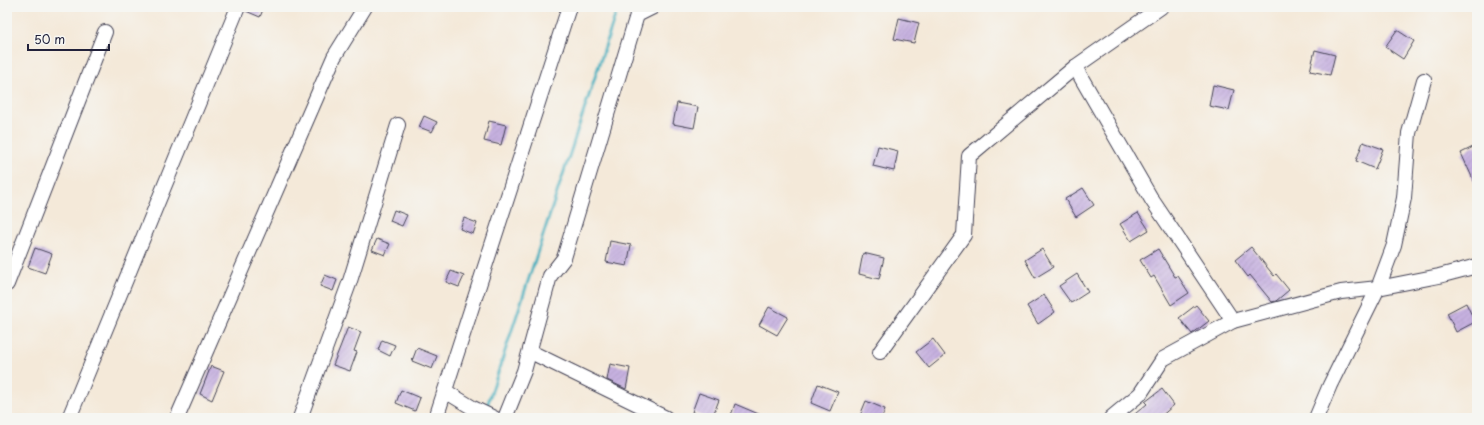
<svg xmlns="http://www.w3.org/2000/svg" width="1484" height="425" font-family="'Playpen Sans',sans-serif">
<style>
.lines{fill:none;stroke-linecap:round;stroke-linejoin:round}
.stream{stroke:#40aebe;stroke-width:3}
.building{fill:url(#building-hatch)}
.minor-casing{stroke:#424053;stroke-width:16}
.minor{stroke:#fff;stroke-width:14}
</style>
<defs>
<pattern id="building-hatch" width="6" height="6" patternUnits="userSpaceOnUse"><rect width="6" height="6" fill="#c6b1e0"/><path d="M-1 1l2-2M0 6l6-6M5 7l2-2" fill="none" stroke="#aa98c1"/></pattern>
</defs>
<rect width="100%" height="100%" fill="#f6f6f2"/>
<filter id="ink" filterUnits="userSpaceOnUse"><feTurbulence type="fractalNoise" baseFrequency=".025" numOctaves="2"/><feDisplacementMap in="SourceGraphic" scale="8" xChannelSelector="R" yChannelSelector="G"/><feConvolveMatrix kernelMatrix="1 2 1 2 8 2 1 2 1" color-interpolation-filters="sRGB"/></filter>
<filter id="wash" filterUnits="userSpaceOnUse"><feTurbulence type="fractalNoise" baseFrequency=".012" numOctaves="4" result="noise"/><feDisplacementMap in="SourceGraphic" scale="16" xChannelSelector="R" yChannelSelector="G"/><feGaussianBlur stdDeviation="0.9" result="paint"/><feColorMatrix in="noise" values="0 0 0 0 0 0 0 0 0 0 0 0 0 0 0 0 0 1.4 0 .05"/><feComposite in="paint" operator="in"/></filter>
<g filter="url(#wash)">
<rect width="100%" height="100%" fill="#f4e9d9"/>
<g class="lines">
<!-- stream -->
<polyline class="stream" points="487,406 618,7"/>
</g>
<g id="blocks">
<!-- building -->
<g class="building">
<polygon points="246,7 264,7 260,17 246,11"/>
<polygon points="899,18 919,23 914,43 894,39"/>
<polygon points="1397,30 1414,41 1403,59 1385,47"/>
<polygon points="1315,50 1335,55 1330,75 1310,71"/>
<polygon points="1213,85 1234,90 1229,110 1209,106"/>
<polygon points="677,103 698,107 694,128 673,124"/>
<polygon points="424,116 437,122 432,132 419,127"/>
<polygon points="489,121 506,125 501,145 484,141"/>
<polygon points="1363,142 1383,149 1375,169 1356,161"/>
<polygon points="1477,145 1477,188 1461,153"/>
<polygon points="878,146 898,151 894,171 873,166"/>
<polygon points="1083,188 1094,205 1076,217 1065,199"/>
<polygon points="394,210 407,215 402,226 390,221"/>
<polygon points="1138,213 1149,230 1131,241 1120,224"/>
<polygon points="464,218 477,223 473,234 460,229"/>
<polygon points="377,239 390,244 385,255 372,250"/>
<polygon points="610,241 631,245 627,266 606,262"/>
<polygon points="1251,247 1274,276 1276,274 1289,290 1276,301 1272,302 1250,275 1248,277 1235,260"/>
<polygon points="35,248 52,254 45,273 28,267"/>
<polygon points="1042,249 1053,267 1035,278 1025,260"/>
<polygon points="1158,249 1175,277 1178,276 1189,293 1171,305 1154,276 1151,278 1140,260"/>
<polygon points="863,253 884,258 879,279 859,274"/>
<polygon points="451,271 464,276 459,287 446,282"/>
<polygon points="1077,274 1088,292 1071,303 1059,286"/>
<polygon points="325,275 337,280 333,291 320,286"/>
<polygon points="1044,295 1055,312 1038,324 1027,306"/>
<polygon points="1466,303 1475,322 1456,332 1447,313"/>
<polygon points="1196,305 1209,321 1192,334 1179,318"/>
<polygon points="769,307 788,317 777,335 759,325"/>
<polygon points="348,327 361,332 354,351 357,352 350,371 333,365"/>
<polygon points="933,339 945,355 929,368 916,352"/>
<polygon points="382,340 395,345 390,356 378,350"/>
<polygon points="417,348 437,356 432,369 412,361"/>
<polygon points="610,364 630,368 626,389 607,380"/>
<polygon points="211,366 224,371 212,400 200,394"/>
<polygon points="818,384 838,392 830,411 811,403"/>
<polygon points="1162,389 1174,405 1159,418 1130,418 1147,404 1145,402"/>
<polygon points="401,390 420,398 415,411 396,403"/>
<polygon points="699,393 719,400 712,418 707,418 692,412"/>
<polygon points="866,401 885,409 882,418 859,418"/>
<polygon points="735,404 768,418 730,418"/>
</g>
</g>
</g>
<g filter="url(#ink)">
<use href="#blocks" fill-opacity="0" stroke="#424053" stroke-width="1"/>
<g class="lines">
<!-- minor casing -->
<g class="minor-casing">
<g id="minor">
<polyline points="1075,67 1152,200 1233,321"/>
<polyline points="7,284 105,32"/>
<polyline points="880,352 964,235 969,156 1075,67 1161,7"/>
<polyline points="537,355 666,418"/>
<polyline points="445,391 473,408 494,418"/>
<polyline points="69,418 238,7"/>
<polyline points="177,418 334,57 365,7"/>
<polyline points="300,418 350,281 398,125"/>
<polyline points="436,418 569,7"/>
<polyline points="505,418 524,371 550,276 564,258 637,15 653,7"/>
<polyline points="1111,418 1140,394 1163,359 1233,321 1341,292 1378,288 1439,276 1477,266"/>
<polyline points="1316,418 1330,385 1378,288 1394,245 1404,198 1409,133 1424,80"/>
</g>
</g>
<!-- minor -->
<use href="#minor" class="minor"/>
</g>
</g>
<!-- margin -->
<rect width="1484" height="425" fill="none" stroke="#f6f6f2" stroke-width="24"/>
<!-- scale -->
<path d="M28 44v6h81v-6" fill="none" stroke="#22223b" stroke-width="2"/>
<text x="34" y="44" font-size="12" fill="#22223b" stroke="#f6f6f2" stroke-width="3" paint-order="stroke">50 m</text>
</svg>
